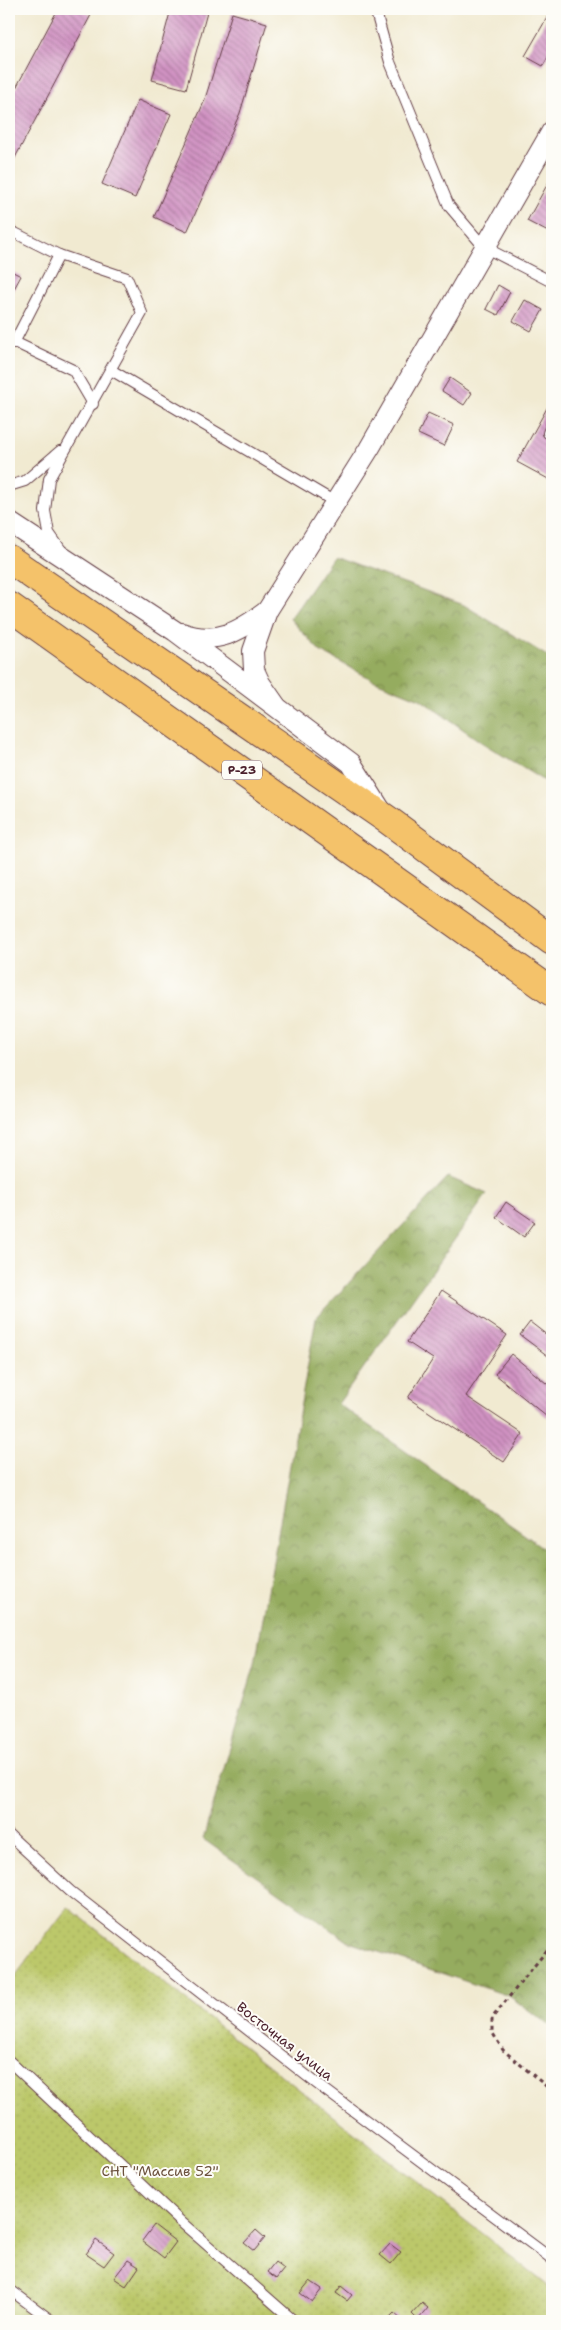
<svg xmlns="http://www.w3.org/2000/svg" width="561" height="2330" font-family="'Shantell Sans',sans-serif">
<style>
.grass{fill:url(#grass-dots);stroke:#83744a}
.forest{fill:url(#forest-crowns);stroke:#706644}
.building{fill:url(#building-back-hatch)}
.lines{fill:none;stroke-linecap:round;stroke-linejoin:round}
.lane-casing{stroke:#633d44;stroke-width:12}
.street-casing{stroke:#633d44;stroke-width:22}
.highway-casing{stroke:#633d44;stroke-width:30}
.path{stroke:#633d44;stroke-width:3;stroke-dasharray:4 4;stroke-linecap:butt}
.lane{stroke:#fff;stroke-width:10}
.street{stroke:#fff;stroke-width:20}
.highway{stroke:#f4c26a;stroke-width:28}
.labels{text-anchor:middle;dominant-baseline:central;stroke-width:4;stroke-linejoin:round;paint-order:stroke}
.shield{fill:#fdfcf7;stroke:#806168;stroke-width:1}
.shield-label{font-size:12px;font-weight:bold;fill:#4a1f2b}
.street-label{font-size:14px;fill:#4a1f2b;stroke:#fdfcf7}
.park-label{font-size:14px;fill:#6c523e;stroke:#fdfcf7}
</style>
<defs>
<pattern id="grass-dots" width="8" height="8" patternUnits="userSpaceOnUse" patternTransform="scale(1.25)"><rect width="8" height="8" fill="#bcc86a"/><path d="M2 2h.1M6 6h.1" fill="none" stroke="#a3ab5c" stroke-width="1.8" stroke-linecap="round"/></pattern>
<pattern id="forest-crowns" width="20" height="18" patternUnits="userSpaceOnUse" patternTransform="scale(1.25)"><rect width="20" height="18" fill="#95ac5e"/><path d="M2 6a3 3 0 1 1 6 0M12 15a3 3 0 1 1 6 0" fill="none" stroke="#7c8b4e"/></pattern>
<pattern id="building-back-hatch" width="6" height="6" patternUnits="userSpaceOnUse" patternTransform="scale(1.25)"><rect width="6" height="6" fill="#d092c2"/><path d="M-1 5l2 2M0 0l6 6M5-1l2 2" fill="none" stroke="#ab779e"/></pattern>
</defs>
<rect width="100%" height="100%" fill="#fdfcf7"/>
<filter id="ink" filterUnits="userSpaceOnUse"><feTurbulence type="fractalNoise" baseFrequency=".02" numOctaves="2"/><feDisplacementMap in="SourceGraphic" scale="10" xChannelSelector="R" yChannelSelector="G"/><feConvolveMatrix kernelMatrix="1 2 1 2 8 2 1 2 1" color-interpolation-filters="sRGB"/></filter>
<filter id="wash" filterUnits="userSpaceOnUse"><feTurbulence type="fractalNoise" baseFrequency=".0096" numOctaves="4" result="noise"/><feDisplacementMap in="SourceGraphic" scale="20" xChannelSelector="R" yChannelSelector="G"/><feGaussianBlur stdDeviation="1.12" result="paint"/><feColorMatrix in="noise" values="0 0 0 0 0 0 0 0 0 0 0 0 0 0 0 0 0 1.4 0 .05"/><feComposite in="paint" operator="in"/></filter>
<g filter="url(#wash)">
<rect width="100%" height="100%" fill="#f1ead1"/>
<!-- grass -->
<polygon class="grass" points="68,1907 552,2289 552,2321 9,2321 9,1984"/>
<!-- forest -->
<g class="forest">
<polygon points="333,557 464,605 552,659 552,786 481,742 420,699 373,680 320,651 290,619"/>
<polygon points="448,1177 487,1194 338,1404 552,1554 552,2027 509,1996 349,1942 203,1839 255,1664 316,1318"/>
</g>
<g id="blocks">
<!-- building -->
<g class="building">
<polygon points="58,9 79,9 91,15 9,169 9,101"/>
<polygon points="171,9 208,9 186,89 152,80"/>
<polygon points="552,9 552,50 543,66 525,56"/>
<polygon points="232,13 267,23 240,113 187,232 154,217 204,102"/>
<polygon points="138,100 171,114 135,198 102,184"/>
<polygon points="552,176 552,234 527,221"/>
<polygon points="9,270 21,276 9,298"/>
<polygon points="498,285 510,292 498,315 486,309"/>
<polygon points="525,300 543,310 531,331 513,321"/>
<polygon points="450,378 472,393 464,405 442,391"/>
<polygon points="552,399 552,481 517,462"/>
<polygon points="428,413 454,425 444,446 418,434"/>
<polygon points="506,1202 535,1222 524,1237 496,1217"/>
<polygon points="441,1291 507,1335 466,1396 523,1434 504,1462 408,1398 433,1359 407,1342"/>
<polygon points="530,1322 552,1339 552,1359 520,1335"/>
<polygon points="511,1354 552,1388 552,1411 547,1417 495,1374"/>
<polygon points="154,2225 176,2242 164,2258 142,2241"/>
<polygon points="256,2230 265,2238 254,2251 244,2243"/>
<polygon points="96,2240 114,2253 104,2266 86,2254"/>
<polygon points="390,2244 401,2252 391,2264 380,2255"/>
<polygon points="128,2260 139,2267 126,2286 114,2278"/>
<polygon points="275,2262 284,2269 276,2279 267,2272"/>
<polygon points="310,2281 322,2289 312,2302 300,2293"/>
<polygon points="341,2286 352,2295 347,2301 336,2293"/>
<polygon points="422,2303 428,2308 418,2320 412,2314"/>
<polygon points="394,2313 403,2321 392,2321 389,2318"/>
</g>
</g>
</g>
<g filter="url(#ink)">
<use href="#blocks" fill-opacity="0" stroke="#633d44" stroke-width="1"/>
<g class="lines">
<!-- lane casing -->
<g class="lane-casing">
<g id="lane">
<polyline points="375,9 390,62 449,206 484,247 552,282"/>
<polyline points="9,230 59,255"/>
<polyline points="10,340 73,370 93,404"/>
<polyline points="14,343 59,255 127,278 142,313 49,479 45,511 49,533 61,550"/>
<polyline points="111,370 335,502"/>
<polyline points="548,433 552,424"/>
<polyline points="9,486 25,481 60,451"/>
<polyline points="9,1835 70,1891 316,2083 552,2259"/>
<polyline points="9,2061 181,2222 294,2321"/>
<polyline points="9,2289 52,2321"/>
</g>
</g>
<!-- street casing -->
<g class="street-casing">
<g id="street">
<polyline points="9,522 175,631 351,763 382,812"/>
<path d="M182,633C216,646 240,631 267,611"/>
<polyline points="276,706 260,683 254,670 253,651 267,611 369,449 552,131"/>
</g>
</g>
<!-- highway casing -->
<g class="highway-casing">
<g id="highway">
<polyline points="9,559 388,820 552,941"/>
<polyline points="9,606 552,992"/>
</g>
</g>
<!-- path -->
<polyline class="path" points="552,1944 492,2018 492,2032 503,2050 552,2091"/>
<!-- lane -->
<use href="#lane" class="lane"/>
<!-- street -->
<use href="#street" class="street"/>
<!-- highway -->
<use href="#highway" class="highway"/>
</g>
</g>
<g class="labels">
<!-- shield labels -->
<rect class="shield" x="222" y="760.5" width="40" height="19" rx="4"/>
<g class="shield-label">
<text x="242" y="770">Р-23</text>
</g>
<!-- street labels -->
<g class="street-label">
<text transform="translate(285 2041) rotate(38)">Восточная улица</text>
</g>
<!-- park labels -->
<g class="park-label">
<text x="160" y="2171">СНТ "Массив 52"</text>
</g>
</g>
<!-- margin -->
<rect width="561" height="2330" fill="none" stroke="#fdfcf7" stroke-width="30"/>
</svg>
